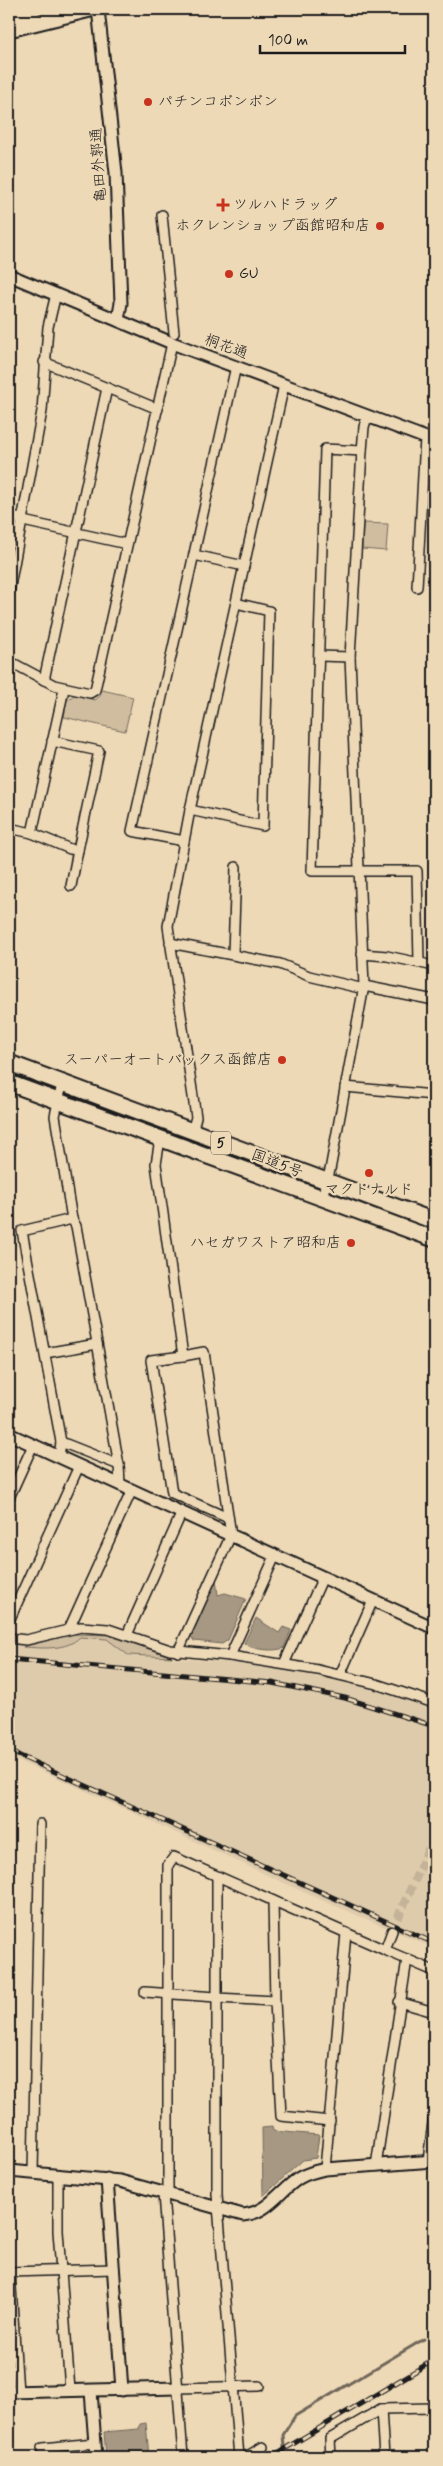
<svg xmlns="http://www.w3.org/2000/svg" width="443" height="2466" font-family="Mynerve,'Klee One',sans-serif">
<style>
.built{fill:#decbac}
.green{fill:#d0bda0;stroke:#766c5e}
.water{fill:#a69882;stroke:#6f6659}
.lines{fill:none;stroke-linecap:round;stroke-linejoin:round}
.stream{stroke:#6f6659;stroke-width:3}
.minor-tunnel{stroke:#c4b398;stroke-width:9;stroke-dasharray:9 4.5;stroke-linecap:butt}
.minor-casing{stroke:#1c1c1c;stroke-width:12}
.tertiary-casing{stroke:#1c1c1c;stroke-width:15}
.primary-casing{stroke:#1c1c1c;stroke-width:19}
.trunk-casing{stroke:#1c1c1c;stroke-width:19}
.minor{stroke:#eed9b7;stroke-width:9}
.tertiary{stroke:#eed9b7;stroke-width:11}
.primary{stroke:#eed9b7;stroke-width:15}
.trunk{stroke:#eed9b7;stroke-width:15}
.rail-casing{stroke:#1c1c1c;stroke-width:5}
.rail{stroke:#eed9b7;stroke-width:3;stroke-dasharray:9;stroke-linecap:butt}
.poi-dot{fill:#c8321e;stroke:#eed9b7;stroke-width:2}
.labels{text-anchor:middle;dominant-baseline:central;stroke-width:4.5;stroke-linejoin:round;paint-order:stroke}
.shield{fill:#eed9b7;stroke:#5b554a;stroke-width:1}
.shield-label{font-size:14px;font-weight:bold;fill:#1c1c1c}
.poi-label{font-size:15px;fill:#1c1c1c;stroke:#eed9b7;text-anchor:start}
.street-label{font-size:15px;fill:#1c1c1c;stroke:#eed9b7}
</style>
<rect width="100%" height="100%" fill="#eed9b7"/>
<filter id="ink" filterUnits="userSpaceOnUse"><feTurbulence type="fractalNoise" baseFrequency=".02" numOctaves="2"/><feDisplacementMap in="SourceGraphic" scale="10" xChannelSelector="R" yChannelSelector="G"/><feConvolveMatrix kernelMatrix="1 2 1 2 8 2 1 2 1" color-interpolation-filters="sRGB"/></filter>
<g filter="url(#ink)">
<!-- built -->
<polygon class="built" points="80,1637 107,1639 128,1655 252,1664 330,1679 375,1690 434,1710 434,1948 314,1897 60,1779 9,1757 9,1643 40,1648 75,1642"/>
<!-- green -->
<g class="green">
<polygon points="363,523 388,524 386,551 362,549"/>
<polygon points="102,690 133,697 125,731 64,717 67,700 74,695 95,700 100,696"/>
<path d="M73,1634L109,1635L172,1657L128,1655L107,1639L80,1637C66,1651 42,1648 23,1647Z"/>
</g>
<!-- water -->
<g class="water">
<polygon points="216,1579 218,1595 225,1593 246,1599 228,1640 222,1644 194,1641 191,1636"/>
<path d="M256,1618L279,1633L283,1627L291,1630L284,1648C274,1652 252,1650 244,1643Z"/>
<polygon points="272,2127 273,2131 319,2135 316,2158 303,2160 263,2196 262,2128"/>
<polygon points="146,2423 149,2457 106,2457 104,2432 139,2429 140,2424"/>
</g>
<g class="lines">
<!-- stream -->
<polyline class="stream" points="285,2457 283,2435 295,2416 424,2339"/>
<!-- minor-tunnel -->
<polyline class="minor-tunnel" points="392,1931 434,1837"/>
<!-- minor casing -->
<g class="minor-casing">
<g id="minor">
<polyline points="162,215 174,333"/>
<polyline points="44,362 158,409"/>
<polyline points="362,451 325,449 312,871 417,871 419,962"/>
<polyline points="9,517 23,519"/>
<polyline points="23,521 127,544"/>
<polyline points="194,555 244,566"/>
<polyline points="417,587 425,438"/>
<polyline points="9,592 42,411 48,327 56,294"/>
<polyline points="319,656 350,657"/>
<polyline points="9,661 54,685 90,693 95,690 172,343"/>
<polyline points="44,680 107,388"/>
<polyline points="190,810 263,826 269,611 236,603"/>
<polyline points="9,828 32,833 70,849 78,850 99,751 52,741"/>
<polyline points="32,833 64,689"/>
<polyline points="184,841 132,831 236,366"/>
<polyline points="71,886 78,850"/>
<polyline points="170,943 280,964 309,976 364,989"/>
<polyline points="233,954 236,867"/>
<polyline points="362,954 387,956 434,966"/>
<polyline points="364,986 434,1000"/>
<polyline points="62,1084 55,1116 72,1219 76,1226 119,1465 120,1485"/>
<polyline points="345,1087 434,1095"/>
<polyline points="192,1132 196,1117 168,926 190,810 284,385"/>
<polyline points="160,1139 156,1164 183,1356 204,1352 231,1535 178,1652"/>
<polyline points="322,1197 330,1170 364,986 350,657 362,451 364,427 367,417"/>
<polyline points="45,1353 97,1344"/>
<polyline points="183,1356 151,1360 172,1493 228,1518"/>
<polyline points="61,1442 119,1465"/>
<polyline points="59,1457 61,1442 22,1231 72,1219"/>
<polyline points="9,1498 33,1445"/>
<polyline points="9,1621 79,1466"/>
<polyline points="69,1629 132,1490"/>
<polyline points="127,1635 182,1512"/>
<polyline points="9,1638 26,1640 81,1627 108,1629 170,1650 230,1656 318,1670 376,1684 434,1703"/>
<polyline points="230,1656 275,1556"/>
<polyline points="284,1664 323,1577"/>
<polyline points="340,1675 373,1600"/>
<polyline points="217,1877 217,2194 239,2457"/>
<polyline points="273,1901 275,2001 281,2116 330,2121"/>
<polyline points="392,1931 385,1950 434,1971"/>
<polyline points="145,1992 216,1997"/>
<polyline points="216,1998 275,2001"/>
<polyline points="399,2002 434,2012"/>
<polyline points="428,2161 434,2115"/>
<polyline points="376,2166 407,1959"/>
<polyline points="325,2169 346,1933"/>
<polyline points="33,2173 40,1824"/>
<polyline points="58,2175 58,2231 70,2390"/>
<polyline points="163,2194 183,2457"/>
<polyline points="168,2195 168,1865 174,1857 385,1950"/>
<polyline points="9,2272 114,2269"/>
<polyline points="10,2272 18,2392"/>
<polyline points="178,2388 259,2386"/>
<polyline points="381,2409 384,2457"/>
<polyline points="43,2457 42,2448 95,2443"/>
<polyline points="246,2457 263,2447"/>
<polyline points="331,2457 330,2439 381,2409 434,2408"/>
</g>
</g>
<!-- tertiary casing -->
<g class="tertiary-casing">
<g id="tertiary">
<polyline points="98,9 116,173 121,303 118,320"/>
<polyline points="9,275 172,343 434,441"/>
<polyline points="9,1434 434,1628"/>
<path d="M9,2171L120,2181L243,2215C268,2213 279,2191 299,2178C307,2173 316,2171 325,2169L434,2161"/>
<polyline points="107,2179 122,2390"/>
<polyline points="91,2391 96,2457"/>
<polyline points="9,2392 178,2388"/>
</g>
</g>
<!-- primary casing -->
<g class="primary-casing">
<g id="primary">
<polyline points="9,14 33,9"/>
<polyline points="9,29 90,9"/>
</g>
</g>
<!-- trunk casing -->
<g class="trunk-casing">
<g id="trunk">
<polyline points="9,1063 434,1221"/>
<polyline points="9,1083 434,1239"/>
</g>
</g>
<!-- minor -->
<use href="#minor" class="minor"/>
<!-- tertiary -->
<use href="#tertiary" class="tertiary"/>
<!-- primary -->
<use href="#primary" class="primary"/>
<!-- trunk -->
<use href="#trunk" class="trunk"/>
<!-- rail casing -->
<g class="rail-casing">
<g id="rail">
<polyline points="9,1659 272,1683 345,1698 434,1726"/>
<polyline points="9,1751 434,1943"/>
<polyline points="271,2457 434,2360"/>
</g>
</g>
<!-- rail -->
<use href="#rail" class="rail"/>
</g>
</g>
<!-- markers -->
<g class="poi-dot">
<circle cx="148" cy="102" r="5"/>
<path d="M220.5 197.5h5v5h5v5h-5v5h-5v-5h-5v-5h5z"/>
<circle cx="380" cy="226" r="5"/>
<circle cx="229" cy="274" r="5"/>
<circle cx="282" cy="1060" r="5"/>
<circle cx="369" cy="1173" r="5"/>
<circle cx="351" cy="1243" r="5"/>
</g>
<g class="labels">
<!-- shield labels -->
<rect class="shield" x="211" y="1131.5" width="20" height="23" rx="4"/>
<g class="shield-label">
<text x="221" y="1143">5</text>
</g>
<!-- poi labels -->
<g class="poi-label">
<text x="158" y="102">パチンコボンボン</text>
<text x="233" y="205">ツルハドラッグ</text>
<text x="370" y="226" text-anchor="end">ホクレンショップ函館昭和店</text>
<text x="239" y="274">GU</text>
<text x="272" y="1060" text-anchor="end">スーパーオートバックス函館店</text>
<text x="369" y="1190" text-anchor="middle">マクドナルド</text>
<text x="341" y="1243" text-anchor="end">ハセガワストア昭和店</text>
</g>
<!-- street labels -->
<g class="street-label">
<text transform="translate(99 165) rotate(-94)">亀田外郭通</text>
<text transform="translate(226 347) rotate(20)">桐花通</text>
<text transform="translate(277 1164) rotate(21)">国道5号</text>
</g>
</g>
<!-- margin -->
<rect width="443" height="2466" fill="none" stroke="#eed9b7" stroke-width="30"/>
<rect x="15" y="15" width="413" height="2436" fill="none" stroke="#1c1c1c" stroke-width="2" filter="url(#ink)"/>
<!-- scale -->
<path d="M260 45v8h145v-8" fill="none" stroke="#1c1c1c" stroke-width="2.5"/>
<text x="268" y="45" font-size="15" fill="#1c1c1c" stroke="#eed9b7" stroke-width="4" paint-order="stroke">100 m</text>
</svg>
